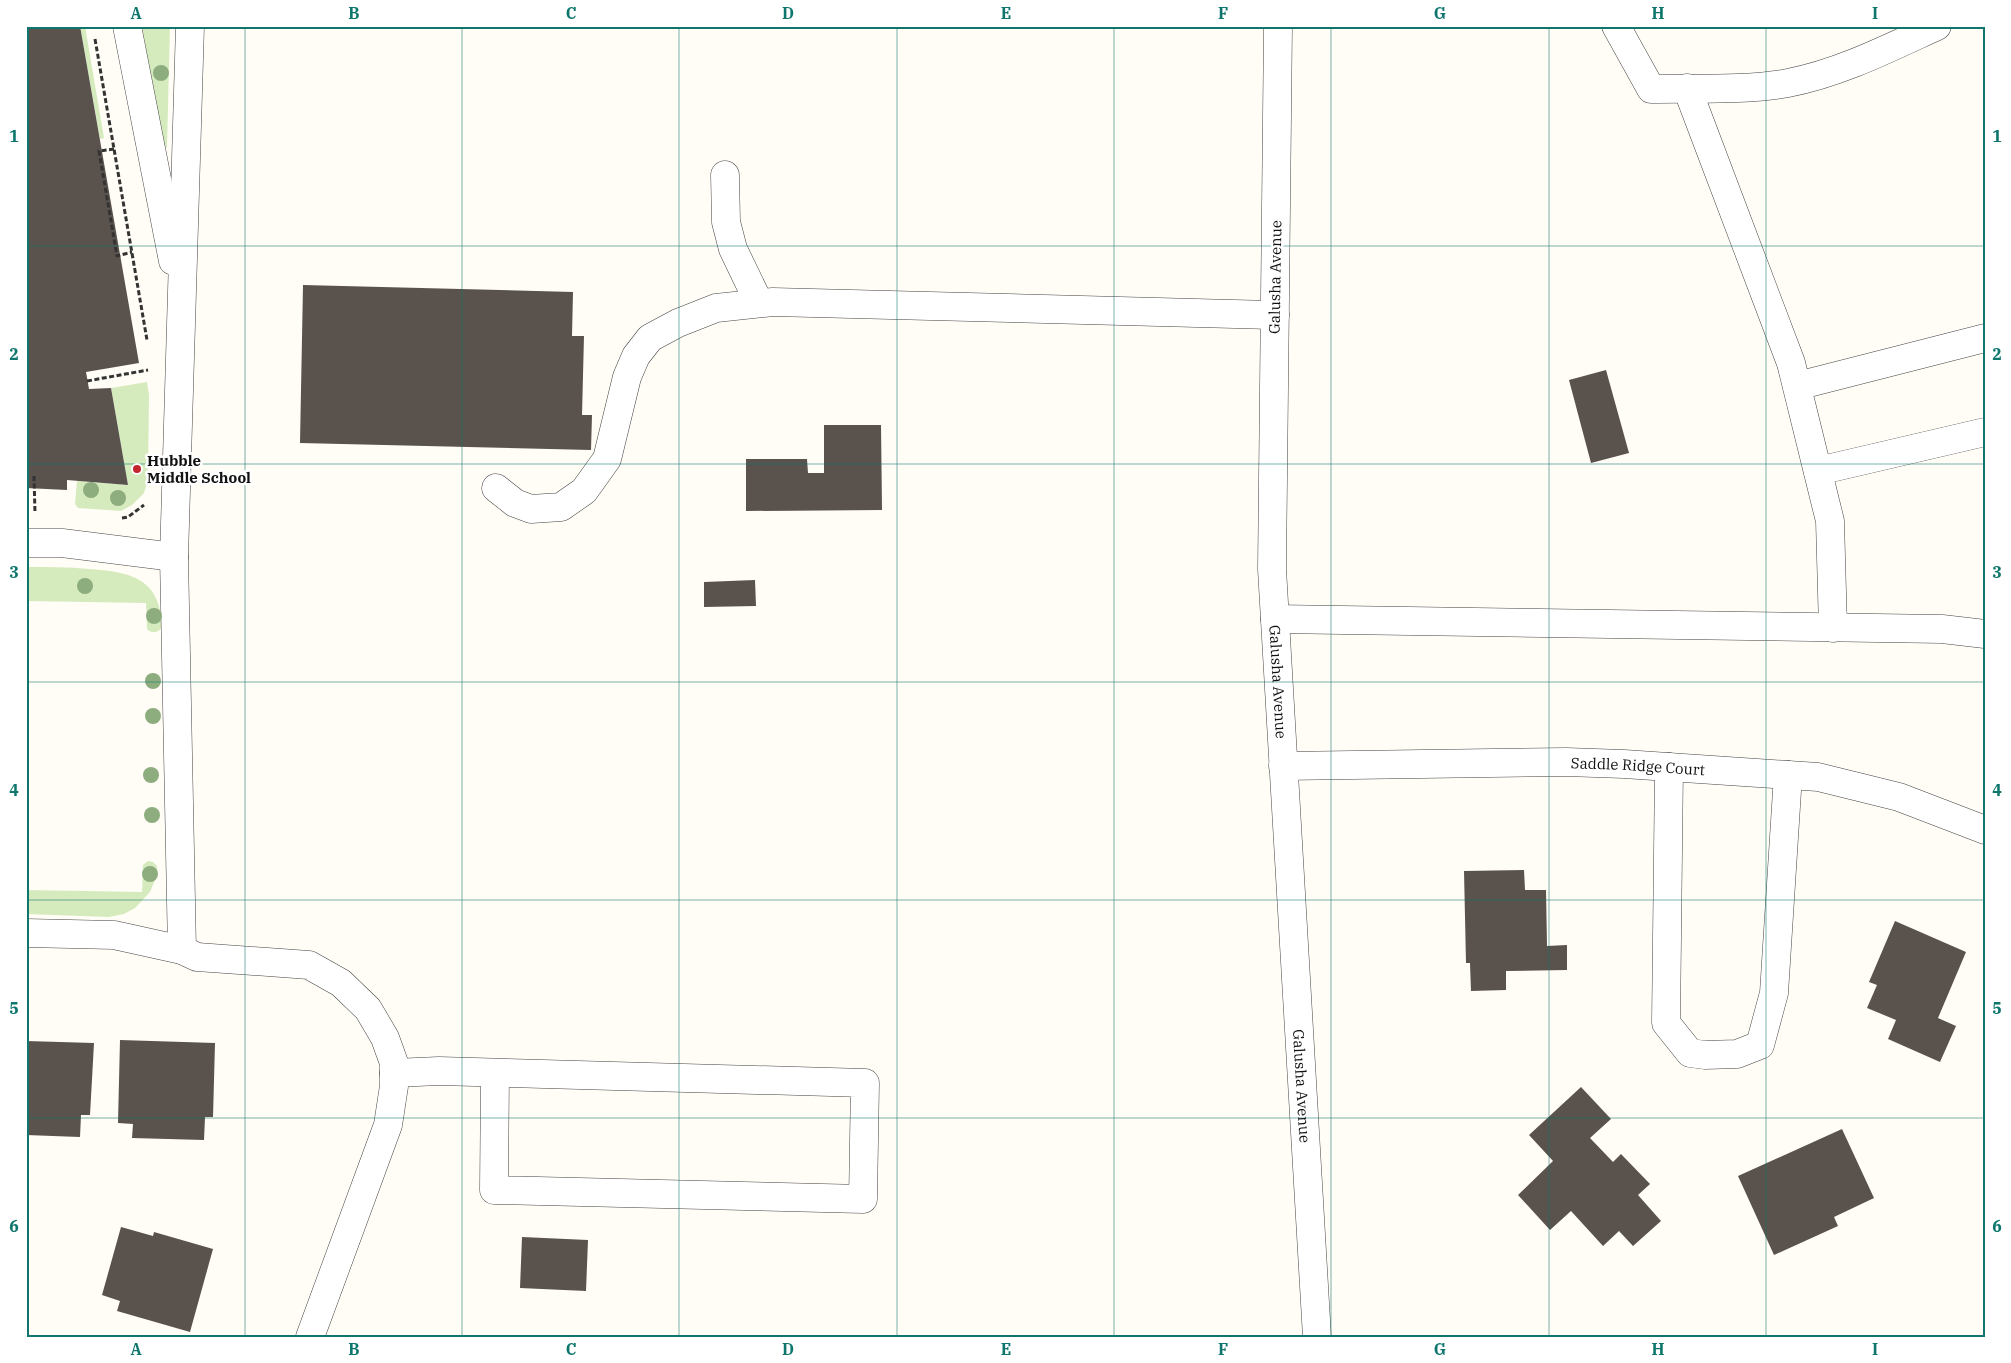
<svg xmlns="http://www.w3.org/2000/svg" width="2011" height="1363" font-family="'IBM Plex Serif',serif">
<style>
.green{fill:#d5ebbd}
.building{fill:#5a524d}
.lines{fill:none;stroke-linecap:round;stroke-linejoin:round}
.minor-casing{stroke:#444;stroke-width:29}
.path{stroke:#333;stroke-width:3;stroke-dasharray:5 2.5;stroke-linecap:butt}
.minor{stroke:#fff;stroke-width:28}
.tree{fill:#8dad7f}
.grid{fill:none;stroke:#0f766e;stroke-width:1;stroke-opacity:0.55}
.poi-dot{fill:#c4262e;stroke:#fff;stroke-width:2}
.labels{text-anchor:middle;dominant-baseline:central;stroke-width:5;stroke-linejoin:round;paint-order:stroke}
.street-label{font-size:15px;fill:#111;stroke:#fff}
.poi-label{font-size:15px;font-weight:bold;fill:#111;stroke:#fff;text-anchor:start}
.neatline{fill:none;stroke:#0f766e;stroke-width:2}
.grid-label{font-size:16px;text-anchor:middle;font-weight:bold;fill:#0f766e}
</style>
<rect width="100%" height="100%" fill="#fffdf5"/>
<!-- green -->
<g class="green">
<polygon points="80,26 85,26 104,138 100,139"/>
<polygon points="142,26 170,26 167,146 165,148 162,144"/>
<polygon points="147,382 149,395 148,479 144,493 132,505 121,511 78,508 75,504 77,481 128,485 111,388"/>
<path d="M26,567C47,567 68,567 89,569C131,572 161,578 162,628C157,633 152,634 147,629L146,603L26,601Z"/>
<polygon points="148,861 153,862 157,866 157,875 150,892 135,908 124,914 109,917 26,914 26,890 142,892 143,865"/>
</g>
<!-- building -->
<g class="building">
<polygon points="26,26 80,26 139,363 86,372 89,389 111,388 128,485 67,480 67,490 26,488"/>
<polygon points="303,285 573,292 572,336 584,336 582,415 592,415 591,450 300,443"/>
<polygon points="1606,370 1629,453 1591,463 1569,380"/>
<polygon points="824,425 881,425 882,510 746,511 746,459 807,459 808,473 824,473"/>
<polygon points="755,580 756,606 704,607 704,582"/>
<polygon points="1524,870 1525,890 1546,890 1547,946 1567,945 1567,970 1506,971 1506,990 1471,991 1470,963 1466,963 1464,871"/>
<polygon points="1895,921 1966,952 1938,1018 1956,1026 1940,1062 1888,1039 1896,1020 1867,1008 1877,985 1869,982"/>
<polygon points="120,1040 215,1043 213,1117 205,1117 204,1140 132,1138 133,1124 118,1123"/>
<polygon points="26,1041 94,1043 90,1115 81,1115 80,1137 26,1135"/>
<polygon points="1581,1087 1611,1119 1590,1138 1613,1162 1621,1154 1650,1184 1638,1195 1661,1221 1633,1246 1619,1231 1603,1246 1571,1211 1550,1230 1518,1195 1553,1161 1529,1135"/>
<polygon points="1842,1129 1874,1198 1834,1217 1838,1226 1774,1255 1738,1176"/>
<polygon points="121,1227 153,1236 154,1232 213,1249 190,1332 117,1311 120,1301 102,1295"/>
<polygon points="522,1237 588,1240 586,1291 520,1288"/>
</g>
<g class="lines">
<!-- minor casing -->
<g class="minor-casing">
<g id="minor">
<polyline points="127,26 173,261"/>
<path id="s1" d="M1278,26L1272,569L1317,1337"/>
<path d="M1616,26L1651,89C1696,88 1743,91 1788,83C1840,73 1889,48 1937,26"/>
<polyline points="1687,88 1791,363 1830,521 1833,628"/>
<polyline points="725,175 726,222 733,249 759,303"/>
<polyline points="1797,386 1985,338"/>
<polyline points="1818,471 1985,432"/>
<polyline points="496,488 515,503 531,509 561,507 584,491 607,459 627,377 636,356 650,338 678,323 716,308 773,302 1275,315"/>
<polyline points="26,543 62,543 174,557 182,950"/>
<polyline points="174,557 190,26"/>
<polyline points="1275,619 1942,629 1985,634"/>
<path id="s2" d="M1283,766L1566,762L1624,764L1818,777L1899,797L1985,830"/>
<polyline points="1669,767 1666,1023 1690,1053 1705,1055 1737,1054 1760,1045 1774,993 1788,775"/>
<polyline points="26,933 114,935 182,950 197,957 309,965 341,983 368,1009 385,1038 394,1063 394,1086 388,1125 310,1337"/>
<polyline points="394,1073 439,1071 865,1083 863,1199 494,1190 495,1073"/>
</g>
</g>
<!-- path -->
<g class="path">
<polyline points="95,39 147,340"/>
<polyline points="114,149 99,151 117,256 132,252"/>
<polyline points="87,381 148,370"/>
<polyline points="34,476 35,513"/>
<polyline points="122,518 128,517 144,505"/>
</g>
<!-- minor -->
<use href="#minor" class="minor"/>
</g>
<!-- trees -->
<g class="tree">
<circle cx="161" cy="73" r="8"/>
<circle cx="91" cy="490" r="8"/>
<circle cx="118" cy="498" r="8"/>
<circle cx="85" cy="586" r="8"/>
<circle cx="154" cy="616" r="8"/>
<circle cx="153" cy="681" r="8"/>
<circle cx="153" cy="716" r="8"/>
<circle cx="151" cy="775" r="8"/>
<circle cx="152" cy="815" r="8"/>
<circle cx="150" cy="874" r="8"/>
</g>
<!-- grid -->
<path class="grid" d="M245,26V1337M462,26V1337M679,26V1337M897,26V1337M1114,26V1337M1331,26V1337M1549,26V1337M1766,26V1337M26,246H1985M26,464H1985M26,682H1985M26,900H1985M26,1118H1985"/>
<!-- markers -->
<circle class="poi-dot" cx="137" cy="469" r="5"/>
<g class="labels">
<!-- street labels -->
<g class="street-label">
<text transform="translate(1275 277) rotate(-89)">Galusha Avenue</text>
<text stroke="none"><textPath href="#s1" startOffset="656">Galusha Avenue</textPath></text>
<text stroke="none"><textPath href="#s2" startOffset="355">Saddle Ridge Court</textPath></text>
<text stroke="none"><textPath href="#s1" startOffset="1061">Galusha Avenue</textPath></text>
</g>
<!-- poi labels -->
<g class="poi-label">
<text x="147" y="460">Hubble<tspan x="147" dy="17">Middle School</tspan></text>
</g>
</g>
<!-- border -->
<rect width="2011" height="1363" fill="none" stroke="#ffffff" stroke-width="55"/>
<rect x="28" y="28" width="1956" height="1308" class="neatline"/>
<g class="grid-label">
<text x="136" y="19">A</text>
<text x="354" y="19">B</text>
<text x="571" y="19">C</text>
<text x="788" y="19">D</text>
<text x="1006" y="19">E</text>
<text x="1223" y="19">F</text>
<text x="1440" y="19">G</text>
<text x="1658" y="19">H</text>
<text x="1875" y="19">I</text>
<text x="14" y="142">1</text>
<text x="1997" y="142">1</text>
<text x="14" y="360">2</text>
<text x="1997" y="360">2</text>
<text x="14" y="578">3</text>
<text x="1997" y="578">3</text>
<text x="14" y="796">4</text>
<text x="1997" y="796">4</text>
<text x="14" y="1014">5</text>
<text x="1997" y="1014">5</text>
<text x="14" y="1232">6</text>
<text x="1997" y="1232">6</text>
<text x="136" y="1355">A</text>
<text x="354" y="1355">B</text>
<text x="571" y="1355">C</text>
<text x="788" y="1355">D</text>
<text x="1006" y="1355">E</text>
<text x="1223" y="1355">F</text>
<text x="1440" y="1355">G</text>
<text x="1658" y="1355">H</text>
<text x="1875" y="1355">I</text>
</g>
</svg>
